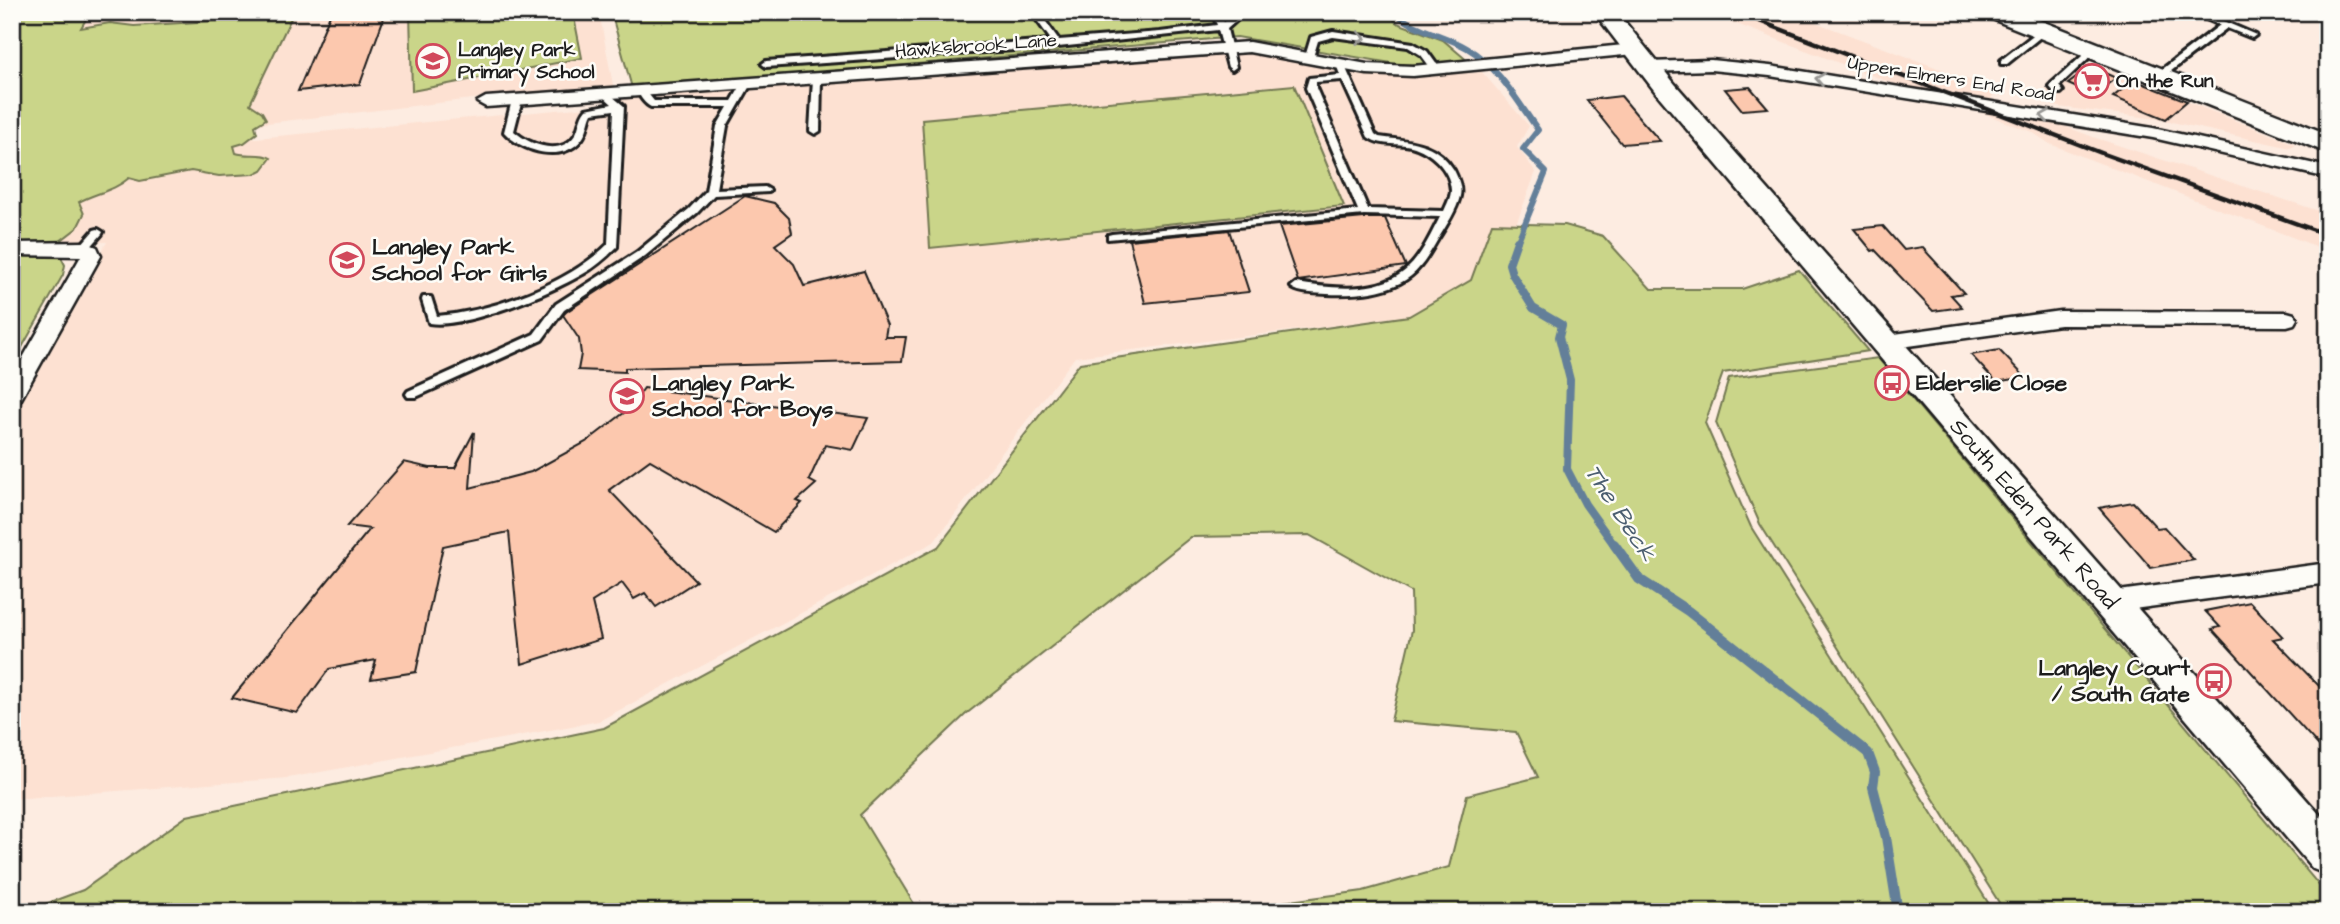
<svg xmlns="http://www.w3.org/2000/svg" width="2340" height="924" font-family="'Architects Daughter',sans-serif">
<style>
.built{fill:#fde1d2}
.green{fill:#cad589;stroke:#737852;stroke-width:2}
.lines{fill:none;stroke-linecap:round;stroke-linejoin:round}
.stream-far2{stroke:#637f99;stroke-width:6}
.stream-far1{stroke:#637f99;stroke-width:8}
.stream{stroke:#637f99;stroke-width:10}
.building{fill:#fcc8ae;stroke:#1c1c1c;stroke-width:2}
.service-casing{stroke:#1c1c1c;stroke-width:6}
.minor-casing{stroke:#1c1c1c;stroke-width:5}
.secondary-casing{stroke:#1c1c1c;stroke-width:5}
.primary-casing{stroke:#1c1c1c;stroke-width:5}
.service{fill:#fdfcf7;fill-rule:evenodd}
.minor{fill:#fdfcf7;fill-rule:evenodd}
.secondary{fill:#fdfcf7;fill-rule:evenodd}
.primary{fill:#fdfcf7;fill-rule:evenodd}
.rail{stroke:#1c1c1c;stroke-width:4.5}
.oneway{stroke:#989794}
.labels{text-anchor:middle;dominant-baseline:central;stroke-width:5;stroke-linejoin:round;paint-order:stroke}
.far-street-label{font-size:19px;fill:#1c1c1c;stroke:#fdfcf7}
.far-poi-label{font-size:19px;font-weight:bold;fill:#1c1c1c;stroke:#fdfcf7;text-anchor:start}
.poi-label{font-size:23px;font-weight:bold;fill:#1c1c1c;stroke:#fdfcf7;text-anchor:start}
.street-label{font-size:23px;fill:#1c1c1c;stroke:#fdfcf7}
.water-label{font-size:24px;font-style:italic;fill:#4b5e70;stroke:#fdfcf7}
</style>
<rect width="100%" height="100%" fill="#fdece1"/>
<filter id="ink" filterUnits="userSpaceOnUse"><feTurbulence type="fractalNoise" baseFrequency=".0143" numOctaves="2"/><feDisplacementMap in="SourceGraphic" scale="14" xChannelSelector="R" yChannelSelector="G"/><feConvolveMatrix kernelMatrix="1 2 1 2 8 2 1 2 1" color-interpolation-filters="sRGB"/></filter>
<g filter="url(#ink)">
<!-- built -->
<g class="built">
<polygon points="81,12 599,12 614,90 481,98 224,128 68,33"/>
<polygon points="1705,12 1788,12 1996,90 1991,99 2096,138 2328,214 2328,251 2050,144 2032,132 1933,94 1905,88"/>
<polygon points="1248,52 1369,73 1416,76 1482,72 1529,126 1517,147 1536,172 1500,266 1519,303 1075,357 934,542 599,721 288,778 12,799 12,395 107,242 12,244 127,150 620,104 620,90"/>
<polygon points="2081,60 2295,144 2291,148 2158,119 2059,107 2037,99"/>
</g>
<!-- green -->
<g class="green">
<path d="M12,12H90L81,28L110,23L134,26L292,16L250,104L262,112L266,119L255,126L257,133L244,143L234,146L236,153C247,157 261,152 271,158L262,170L254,174L219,176L191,171L140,181L129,178C114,191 95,193 79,202L84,214L77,228L46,252L61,257L65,265L63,275L12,365Z"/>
<polygon points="410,12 573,12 582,58 412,91"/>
<polygon points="611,12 1386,12 1397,23 1443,40 1469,62 1403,65 1237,37 632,88"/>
<polygon points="1294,85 1344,206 930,248 922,119"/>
<polygon points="1492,223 1565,225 1603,236 1651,289 1742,289 1799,270 1868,351 1723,373 1705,423 1751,527 1994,912 1208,912 1363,891 1449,867 1467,795 1538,777 1516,732 1391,721 1412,630 1411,592 1309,535 1191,537 966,714 860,815 919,912 24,912 83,890 187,816 604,728 938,547 1080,363 1409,316 1471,280"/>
<polygon points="1878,358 2328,896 2328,912 2005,912 1760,524 1716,423 1729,378"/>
</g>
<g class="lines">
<!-- stream-far2 -->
<path class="stream-far2" d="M1394,12C1416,31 1443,34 1467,48C1498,66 1518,102 1538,130L1523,149L1546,172L1517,243"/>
<!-- stream-far1 -->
<polyline class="stream-far1" points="1517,241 1509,264 1512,274 1533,308 1562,325 1559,337 1570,380 1567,469 1585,504 1615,546"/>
<!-- stream -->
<polyline class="stream" points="1614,544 1639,579 1688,611 1868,753 1875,772 1873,787 1886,837 1898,912"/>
</g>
<!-- building -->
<g class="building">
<polygon points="331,12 386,12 360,84 298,91"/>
<polygon points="2091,67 2116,78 2093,95 2068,84"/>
<polygon points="2134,80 2187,101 2166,119 2113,97"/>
<polygon points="1750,87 1768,108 1742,110 1725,89"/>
<polygon points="1621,96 1642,121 1660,141 1622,144 1587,100"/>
<polygon points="745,196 774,203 789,218 792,233 775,245 794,264 804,286 864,271 887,325 885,337 906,337 902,361 625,368 625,372 578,370 581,354 579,339 563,315 566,312"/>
<polygon points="1364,218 1385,218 1406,266 1298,281 1279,226"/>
<polygon points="1883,226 1904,250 1922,247 1964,293 1951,295 1962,307 1933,311 1875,250 1872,251 1854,229"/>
<polygon points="1229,230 1249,292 1145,303 1129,240"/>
<polygon points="1999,350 2025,377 1996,382 1971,355"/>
<polygon points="644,388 868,418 853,450 825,445 809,480 816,484 797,501 802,503 774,532 650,460 609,490 696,581 656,607 645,593 634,599 622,583 592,602 601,639 522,664 509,532 443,546 416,672 371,679 376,660 329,669 297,713 232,698 370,529 347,526 404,462 430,468 455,468 474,432 470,488 531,472 586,442 629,409"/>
<polygon points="2133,502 2157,528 2164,527 2194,560 2151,568 2099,508"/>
<polygon points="2250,602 2283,637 2273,639 2328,695 2328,756 2212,629 2220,627 2205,611"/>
</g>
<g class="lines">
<!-- service casing -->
<g class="service-casing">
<g id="service">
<polygon points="1031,12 1039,12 1059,40 1160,32 1217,25 1212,12 1220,12 1224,22 1237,12 1246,12 1227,29 1236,67 1232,70 1228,67 1218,30 1058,47 766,67 762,64 766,61 1051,40"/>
<polygon points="2190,12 2202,12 2256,35 2252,38 2227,28 2162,78 2156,78 2156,74 2220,25"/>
<polygon points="2041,29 2048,31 2007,64 2001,64 2001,60"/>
<polygon points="1333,31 1413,43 1427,51 1440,69 1433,71 1421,55 1408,47 1333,37 1318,41 1313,57 1306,59 1305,57 1311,37"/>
<polygon points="2092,47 2095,48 2095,52 2059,86 2063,91 2061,93 2055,93 2049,86 2051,84"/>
<path d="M1340,61L1344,64L1375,134L1379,137C1409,141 1436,141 1454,170C1458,178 1462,187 1460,196C1457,210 1446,226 1438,239C1428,256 1419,274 1400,283C1378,294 1351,295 1327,294C1316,293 1299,294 1291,287L1296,283C1331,288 1379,295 1408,268C1422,255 1431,234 1440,217L1364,215L1108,239V235L1112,234L1358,210L1306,88L1309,78L1340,75L1336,64ZM1342,80L1368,137C1379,146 1397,143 1411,146C1430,151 1450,169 1451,190C1451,197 1447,204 1444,211L1368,209L1316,88V82Z"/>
<polygon points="817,75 821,78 820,131 815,134 810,131 813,78"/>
<path d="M746,81L751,84L727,126L716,189L765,187L770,190L769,192L714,195L697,213L645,256L564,310L542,340L416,397H408L406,394L408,391L534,334L556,304L637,252L689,209L706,191L717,126L728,107H651C646,105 637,95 639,90H645L654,101H732L743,82Z"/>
<path d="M606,91L624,106L617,247C606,258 596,267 583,274C551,293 465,329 429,323L422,300L423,297H431L437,316C493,311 568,284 608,244L614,110L592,113C588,121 588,131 582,139C563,164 522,152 504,132L512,100L517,97L522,100L514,131C529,145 561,157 575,135C580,127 579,117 586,109L612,104L601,94Z"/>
<polygon points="98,229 103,232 102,234 88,250 80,250 80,246 94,230"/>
</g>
</g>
<!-- minor casing -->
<g class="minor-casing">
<g id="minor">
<polygon points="1249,42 1367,64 1413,66 1634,44 1642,49 1634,54 1413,76 1367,74 1249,52 486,107 477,102 486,97"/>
<polygon points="1711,60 1770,66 2153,128 2328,167 2328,178 2153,138 1770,76 1711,70 1648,72 1640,67 1648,62"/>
<polygon points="84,242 97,247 101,256 20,401 12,404 12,377 81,256 12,255 12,243"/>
<polygon points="2060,311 2287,312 2294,314 2297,319 2294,324 2287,326 2060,325 1887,349 1880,347 1877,342 1880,337 1887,335"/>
<polygon points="2328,563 2328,583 2111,612 2102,609 2099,602 2102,595 2111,592"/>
</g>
</g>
<!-- secondary casing -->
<g class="secondary-casing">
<polygon id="secondary" points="1594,12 1617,12 1675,84 2328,824 2328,875 2313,869 1657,94"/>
</g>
<!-- primary casing -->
<g class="primary-casing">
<polygon id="primary" points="1984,12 2019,12 2328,134 2328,153 1987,17"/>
</g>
<!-- service -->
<use href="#service" class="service"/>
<!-- minor -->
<use href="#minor" class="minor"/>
<!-- secondary -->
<use href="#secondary" class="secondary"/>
<!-- primary -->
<use href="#primary" class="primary"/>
<!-- rail -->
<polyline class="rail" points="1736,12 2104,154 2328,235"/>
</g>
<!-- one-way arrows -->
<defs><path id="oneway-chevron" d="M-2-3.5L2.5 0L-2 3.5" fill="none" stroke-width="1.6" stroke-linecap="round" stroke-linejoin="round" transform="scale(1.75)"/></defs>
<g class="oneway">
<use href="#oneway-chevron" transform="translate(1361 38) rotate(8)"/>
<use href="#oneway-chevron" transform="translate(1820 79) rotate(-170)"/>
<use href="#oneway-chevron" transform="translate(2045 116) rotate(-172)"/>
</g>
</g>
<!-- icons -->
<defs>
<g id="school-ring" transform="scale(1.75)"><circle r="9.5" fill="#fdfcf7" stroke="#d1495b" stroke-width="1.5"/><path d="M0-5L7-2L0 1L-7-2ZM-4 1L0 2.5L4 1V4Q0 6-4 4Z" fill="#d1495b"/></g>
<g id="supermarket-ring" transform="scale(1.75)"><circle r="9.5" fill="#fdfcf7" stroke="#d1495b" stroke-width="1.5"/><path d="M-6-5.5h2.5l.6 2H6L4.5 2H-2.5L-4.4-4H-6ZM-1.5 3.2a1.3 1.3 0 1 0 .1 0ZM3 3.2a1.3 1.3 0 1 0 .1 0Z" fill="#d1495b"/></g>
<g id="bus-ring" transform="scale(1.75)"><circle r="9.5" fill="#fdfcf7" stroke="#d1495b" stroke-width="1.5"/><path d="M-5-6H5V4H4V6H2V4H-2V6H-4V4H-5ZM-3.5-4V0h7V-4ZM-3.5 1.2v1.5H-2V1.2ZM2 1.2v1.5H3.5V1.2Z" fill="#d1495b"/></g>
</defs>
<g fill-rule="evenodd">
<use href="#school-ring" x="433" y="61"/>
<use href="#supermarket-ring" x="2092" y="81"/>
<use href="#school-ring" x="347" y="260"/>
<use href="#bus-ring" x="1892" y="383"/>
<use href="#school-ring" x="627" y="396"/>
<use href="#bus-ring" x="2214" y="681"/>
</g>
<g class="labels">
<!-- far-street labels -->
<g class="far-street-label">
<text transform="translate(976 46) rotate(-4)">Hawksbrook Lane</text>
<text transform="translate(1951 79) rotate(9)">Upper Elmers End Road</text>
</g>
<!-- far-poi labels -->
<g class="far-poi-label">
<text x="458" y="50">Langley Park<tspan x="458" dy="22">Primary School</tspan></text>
<text x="2116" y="81">On the Run</text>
</g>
<!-- poi labels -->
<g class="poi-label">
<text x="372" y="247">Langley Park<tspan x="372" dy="26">School for Girls</tspan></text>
<text x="652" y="383">Langley Park<tspan x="652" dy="26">School for Boys</tspan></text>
<text x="1916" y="383">Elderslie Close</text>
<text x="2190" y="668" text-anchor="end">Langley Court<tspan x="2190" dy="26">/ South Gate</tspan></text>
</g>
<!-- street labels -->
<g class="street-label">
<text transform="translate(2034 514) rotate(49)">South Eden Park Road</text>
</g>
<!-- water labels -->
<g class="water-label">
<text transform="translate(1620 513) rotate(57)">The Beck</text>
</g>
</g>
<!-- margin -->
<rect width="2340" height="924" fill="none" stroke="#fdfcf7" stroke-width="42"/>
<rect x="21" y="21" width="2298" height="882" fill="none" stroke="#1c1c1c" stroke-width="2.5" filter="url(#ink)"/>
</svg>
